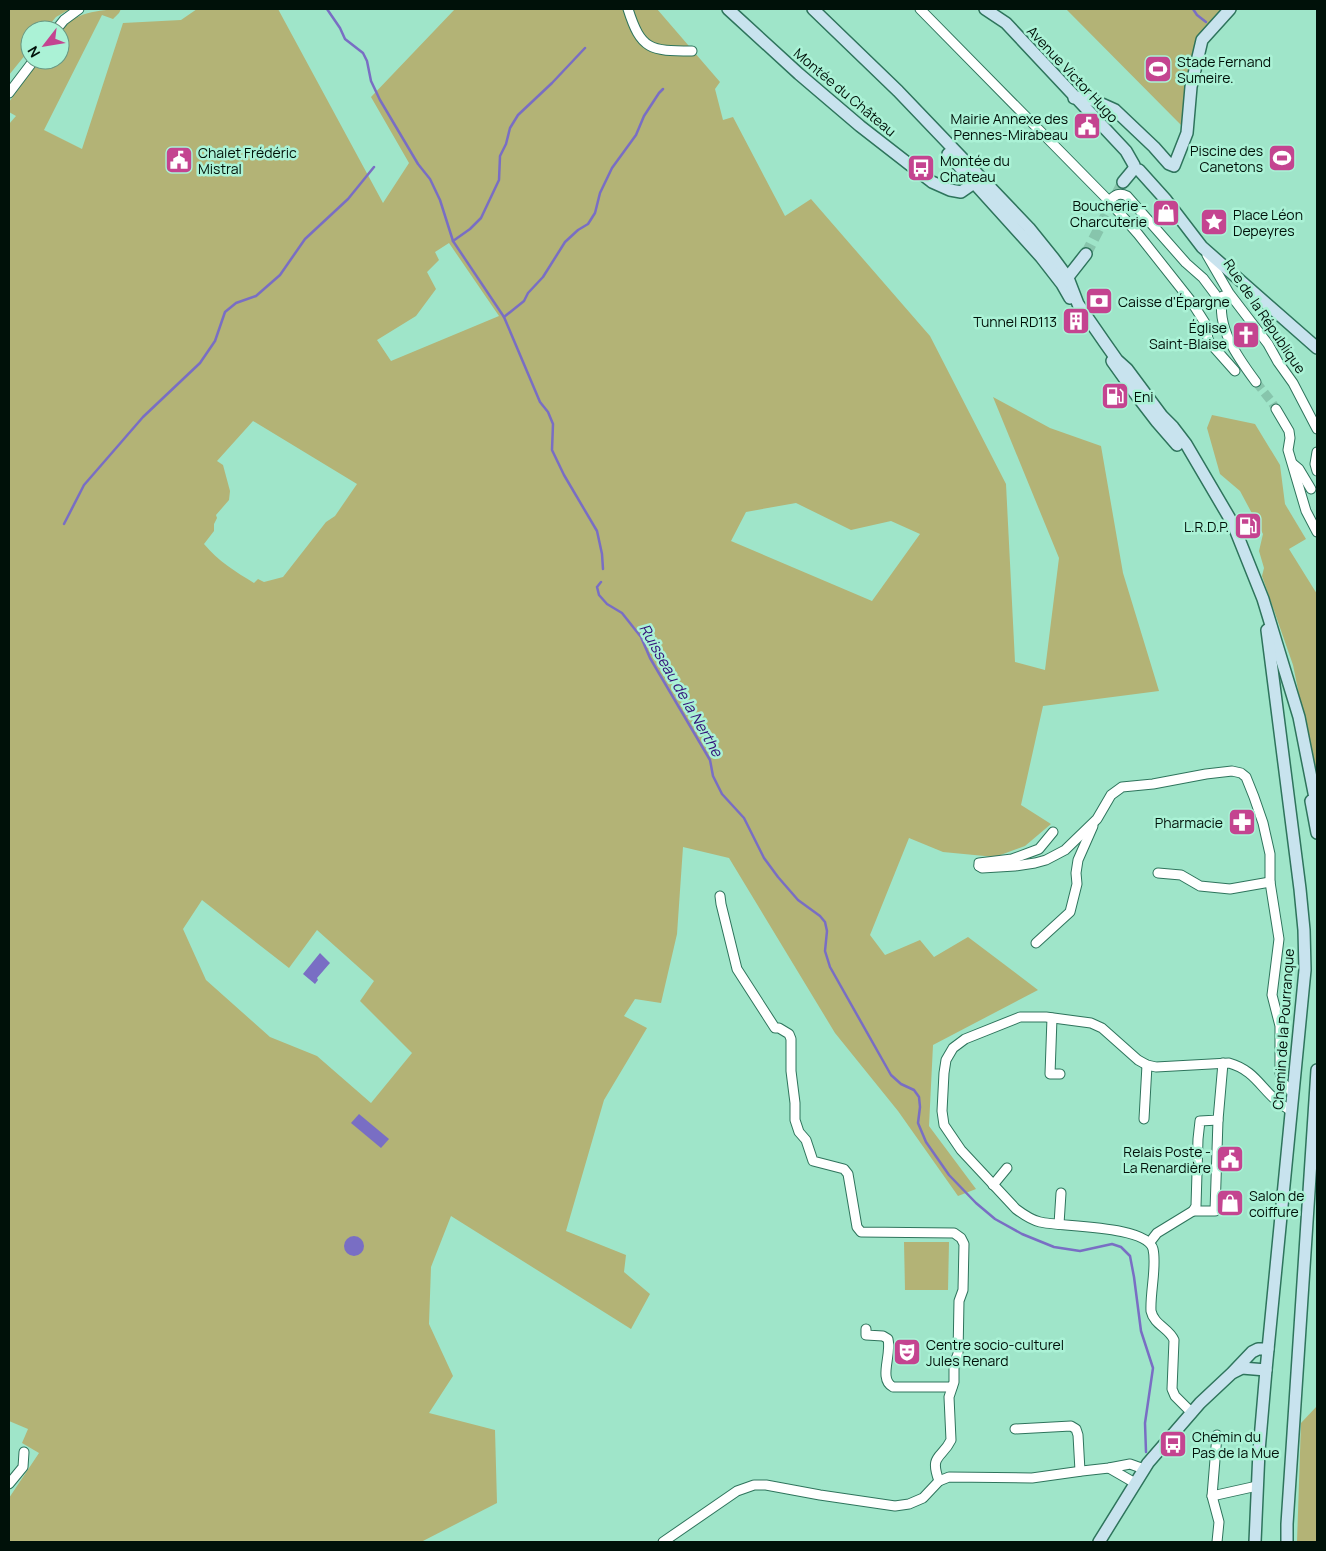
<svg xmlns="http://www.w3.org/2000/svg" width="1326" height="1551" font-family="Manrope,sans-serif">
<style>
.green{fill:#b3b376;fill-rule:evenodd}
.water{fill:#796ec4}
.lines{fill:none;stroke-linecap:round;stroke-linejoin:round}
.stream{stroke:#796ec4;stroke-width:2.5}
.street-tunnel{stroke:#87c5ac;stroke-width:9;stroke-dasharray:9 4.5;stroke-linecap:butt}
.secondary-tunnel{stroke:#87c5ac;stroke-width:11;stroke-dasharray:11 5.5;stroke-linecap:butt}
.street-casing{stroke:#2e745c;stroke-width:11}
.secondary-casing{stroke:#2e745c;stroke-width:14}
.street{stroke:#fff;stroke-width:9}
.secondary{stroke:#c8e3ee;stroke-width:11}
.labels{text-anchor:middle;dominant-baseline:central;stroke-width:5;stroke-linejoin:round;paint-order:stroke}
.poi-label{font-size:14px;fill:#001109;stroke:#abf2d6;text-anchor:start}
.street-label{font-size:14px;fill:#001109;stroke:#abf2d6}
.water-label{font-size:15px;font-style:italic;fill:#33127a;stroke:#abf2d6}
</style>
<rect width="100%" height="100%" fill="#9fe5c9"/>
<!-- green -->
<g class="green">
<polygon points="9,9 70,9 56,17 45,30 30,30 30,49 9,75"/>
<path d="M121,9L119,13L113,19L102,15L44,130L82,149L123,23L181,20L197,9H278L383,203L409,163L371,97L455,9H657L720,82L715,89L723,120L733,117L785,216L811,199L930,336L1006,484L1015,662L1045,670L1059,558L993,397L1050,428L1101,446L1123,573L1159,691L1043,706L1021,805L1051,824L1025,846L995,857L943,852L909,838L870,935L885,955L920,940L934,957L968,937L1038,990L933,1045L929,1126L976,1189L958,1196L898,1111L835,1033L729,858L683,847L677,934L661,1003L635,999L624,1016L647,1028L604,1100L566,1231L626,1255L624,1272L650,1294L631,1329L451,1216L431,1267L429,1324L453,1376L429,1413L495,1430L497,1503L421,1542H9V1498L39,1453L22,1443L28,1429L9,1421V124L16,116L9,112V102L39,60H60V31C74,12 99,10 121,9ZM449,243L499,316L391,361L377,340L416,316L436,289L427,272L439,260L435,252ZM253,421L357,484L335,516L326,522L283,577L264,582L258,579L254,583C236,572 218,561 204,544L214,531V524L217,518L216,515L229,500L230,491L223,465L217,461ZM796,503L851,530L891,521L920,534L872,601L731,541L746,512ZM202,900L289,968L317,930L374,981L360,1001L412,1053L371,1103L317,1056L270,1037L206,980L183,929Z"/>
<polygon points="1066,9 1223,9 1203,30 1195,50 1183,127"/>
<polygon points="1212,415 1255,424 1280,465 1285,504 1306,539 1289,549 1317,594 1317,783 1293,665 1262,576 1264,568 1259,551 1263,534 1240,491 1220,474 1207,428"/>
<polygon points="904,1242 949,1242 948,1290 905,1290"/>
<polygon points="1317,1406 1317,1542 1297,1542 1301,1423"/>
</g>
<!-- water -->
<g class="water">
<polygon points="320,953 330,963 317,978 318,980 315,984 303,974"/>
<polygon points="359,1114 389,1139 381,1148 351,1123"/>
<circle cx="354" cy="1246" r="10"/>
</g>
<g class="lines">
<!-- stream -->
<g class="stream">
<polyline points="327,9 340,28 345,39 363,53 367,61 371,81 380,100 418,164 430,179 440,200 453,241 504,317 540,402 548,412 553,424 552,450 564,475 597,531 602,554 603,569"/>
<polyline points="1193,9 1197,15 1206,22"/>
<polyline points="453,241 470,229 481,218 499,180 500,156 506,144 510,128 518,115 552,83 585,48"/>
<polyline points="504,317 524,301 528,293 543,277 565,242 578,230 588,224 595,213 600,193 612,168 636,135 644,116 659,93 663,89"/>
<polyline points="64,524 84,485 143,417 200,363 215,341 225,312 236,303 256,296 280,275 305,239 348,199 374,167"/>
<polyline points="601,582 597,587 599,595 607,604 622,613 641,637 650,658 710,760 713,776 722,794 744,818 764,858 778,877 798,900 820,916 825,922 827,931 825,951 830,967 891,1075 901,1084 914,1090 919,1097 920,1107 918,1123 926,1142 949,1175 976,1203 995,1219 1022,1234 1054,1247 1080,1251 1112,1244 1121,1247 1130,1256 1134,1277 1141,1331 1153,1368 1145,1423 1146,1452"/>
</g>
<!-- street-tunnel -->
<polyline class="street-tunnel" points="1256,382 1271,401 1276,409"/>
<!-- secondary-tunnel -->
<polyline class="secondary-tunnel" points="1086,254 1123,182"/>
<!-- street casing -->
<g class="street-casing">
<g id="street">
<path d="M628,9C641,50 650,51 692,51"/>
<path d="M920,9L1109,201C1115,195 1119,192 1127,196L1186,263L1203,278L1221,302"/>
<polyline points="56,30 64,20 79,9"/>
<polyline points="9,93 34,60"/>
<polyline points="1109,201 1138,234 1191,301 1205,323 1208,339 1211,344 1235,371"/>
<polyline points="1207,255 1229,293 1268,344 1278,362 1293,383 1317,429"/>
<path d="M1223,296C1215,327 1239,359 1256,382"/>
<polyline points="1276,409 1289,431 1290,438 1288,450 1306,511 1317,532"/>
<polyline points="1317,452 1315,464 1317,471"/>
<polyline points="1293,464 1299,469 1311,489"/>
<polyline points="979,866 982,868 1015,866 1035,863 1046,860 1065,850 1097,819 1111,795 1122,787 1153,784 1206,774 1232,771 1241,773 1246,777 1254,797 1263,823 1270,854 1270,882 1279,939 1272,995 1280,1026 1280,1073 1283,1083 1293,1093"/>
<polyline points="979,866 979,863 1012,859 1039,849 1053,832"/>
<polyline points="1158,873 1181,875 1200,886 1230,889 1270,882"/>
<path d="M720,896L721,904L737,969L775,1028H779L789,1034L791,1039V1071L795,1103V1120L799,1132L806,1140L813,1161L844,1169L848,1174L857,1227L861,1232L954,1233L961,1238L964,1244L963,1290L959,1301L958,1354L954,1364V1382L949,1397L951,1440C942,1459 929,1454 939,1481"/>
<polyline points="1036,943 1070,912 1077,884 1076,873 1078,860 1093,826"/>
<polyline points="1052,1018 1050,1074 1060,1074"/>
<polyline points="1144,1119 1147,1065"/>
<polyline points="993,1185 1007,1168"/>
<polyline points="1193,1211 1215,1211 1218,1120"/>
<polyline points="1059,1224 1061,1193"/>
<polyline points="1150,1242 1157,1233 1193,1211 1196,1206 1198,1139 1200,1121 1218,1120 1223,1063"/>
<path d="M866,1329V1335L883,1336L888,1339C892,1355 878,1379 893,1387H952"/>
<path d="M1192,1413L1175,1396L1172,1389L1174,1340C1169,1328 1154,1325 1151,1311C1150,1292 1157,1266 1153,1249C1147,1225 1061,1227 1040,1222C1031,1220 1024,1215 1016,1209L961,1150L944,1125L942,1111L944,1073L946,1060L953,1048L965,1039L1020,1017H1046L1091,1023L1102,1028L1138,1060L1147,1065L1156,1067L1229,1063C1254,1070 1260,1087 1278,1102C1282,1105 1287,1108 1291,1111"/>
<polyline points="1015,1429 1071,1426 1076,1429 1078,1435 1080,1471"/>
<polyline points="1217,1435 1212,1496 1219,1522 1217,1542"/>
<polyline points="1109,1468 1135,1483"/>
<polyline points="9,1484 23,1467 24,1452"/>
<polyline points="1212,1496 1257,1486"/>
<polyline points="663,1542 737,1491 754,1485 766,1485 820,1495 895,1506 909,1504 923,1498 939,1481 949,1477 1032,1478 1082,1471 1109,1468 1130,1464 1144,1469"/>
</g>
</g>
<!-- secondary casing -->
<g class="secondary-casing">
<g id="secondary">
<polyline points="728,9 799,74 860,126 932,182 950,190 961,192 974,183 972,177"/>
<polyline points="813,9 898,91 1029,228 1054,259 1068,278 1078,304 1105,343 1117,360 1127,369 1162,416 1173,427 1186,444 1233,524 1263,599 1299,717 1317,808"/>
<polyline points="985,9 1006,23 1126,151 1134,165"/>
<polyline points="1074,98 1081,97 1095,101 1115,110 1154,147 1169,164 1174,166 1187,133 1191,87 1202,40 1230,9"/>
<polyline points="948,154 1041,257 1062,284 1070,298"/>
<polyline points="1139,170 1166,200 1202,247 1317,348"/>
<polyline points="1123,182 1133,170"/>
<polyline points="1064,282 1086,254"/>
<polyline points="1112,361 1137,396 1157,422 1177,445"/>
<polyline points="1311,801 1317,833"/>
<polyline points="1234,1372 1242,1368 1266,1370"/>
<polyline points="1099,1542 1148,1463 1200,1403 1232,1373 1252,1352 1258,1349 1268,1349"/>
<polyline points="1255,1542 1259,1451 1266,1370 1305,970 1304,930 1300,889 1267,630"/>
<polyline points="1287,1542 1287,1524 1293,1434 1317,1070"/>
</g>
</g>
<!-- street -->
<use href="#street" class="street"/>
<!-- secondary -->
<use href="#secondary" class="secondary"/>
</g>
<!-- icons -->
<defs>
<g id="stadium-square" transform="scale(1.4375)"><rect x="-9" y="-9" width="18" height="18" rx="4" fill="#c44490" stroke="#abf2d6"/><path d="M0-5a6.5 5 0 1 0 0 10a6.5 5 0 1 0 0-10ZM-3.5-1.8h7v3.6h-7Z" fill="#fff"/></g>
<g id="civic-square" transform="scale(1.4375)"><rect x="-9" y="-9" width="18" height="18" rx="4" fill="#c44490" stroke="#abf2d6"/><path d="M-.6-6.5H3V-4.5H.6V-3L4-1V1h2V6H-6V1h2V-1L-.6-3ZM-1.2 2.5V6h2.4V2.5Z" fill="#fff"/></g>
<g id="bus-square" transform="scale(1.4375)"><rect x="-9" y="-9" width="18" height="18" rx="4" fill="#c44490" stroke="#abf2d6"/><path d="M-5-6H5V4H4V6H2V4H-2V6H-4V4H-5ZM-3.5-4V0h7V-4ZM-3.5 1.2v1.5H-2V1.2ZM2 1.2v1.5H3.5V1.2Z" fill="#fff"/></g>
<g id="shop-square" transform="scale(1.4375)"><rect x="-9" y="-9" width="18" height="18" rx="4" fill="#c44490" stroke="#abf2d6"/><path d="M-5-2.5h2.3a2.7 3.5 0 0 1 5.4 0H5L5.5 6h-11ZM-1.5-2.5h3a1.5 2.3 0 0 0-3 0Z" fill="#fff"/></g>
<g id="sight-square" transform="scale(1.4375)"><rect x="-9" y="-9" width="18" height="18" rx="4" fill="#c44490" stroke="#abf2d6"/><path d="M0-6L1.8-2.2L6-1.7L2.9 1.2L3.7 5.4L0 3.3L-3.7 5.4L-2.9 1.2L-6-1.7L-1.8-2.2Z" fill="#fff"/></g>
<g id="bank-square" transform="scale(1.4375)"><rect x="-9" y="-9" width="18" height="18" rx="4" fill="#c44490" stroke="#abf2d6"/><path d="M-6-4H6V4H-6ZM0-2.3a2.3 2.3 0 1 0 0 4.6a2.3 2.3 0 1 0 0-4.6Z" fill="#fff"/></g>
<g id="building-square" transform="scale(1.4375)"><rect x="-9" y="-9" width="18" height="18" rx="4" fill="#c44490" stroke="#abf2d6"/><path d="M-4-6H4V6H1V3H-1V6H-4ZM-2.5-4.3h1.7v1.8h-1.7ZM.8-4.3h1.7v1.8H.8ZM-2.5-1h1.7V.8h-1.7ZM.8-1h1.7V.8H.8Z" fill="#fff"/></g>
<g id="church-square" transform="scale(1.4375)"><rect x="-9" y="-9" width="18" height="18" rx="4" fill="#c44490" stroke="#abf2d6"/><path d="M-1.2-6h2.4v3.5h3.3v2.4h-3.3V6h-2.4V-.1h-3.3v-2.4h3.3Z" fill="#fff"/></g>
<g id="fuel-square" transform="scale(1.4375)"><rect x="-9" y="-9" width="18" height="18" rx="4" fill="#c44490" stroke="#abf2d6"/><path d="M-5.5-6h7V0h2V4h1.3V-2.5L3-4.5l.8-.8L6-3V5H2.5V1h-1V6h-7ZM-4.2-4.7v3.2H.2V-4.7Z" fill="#fff"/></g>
<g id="pharmacy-square" transform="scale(1.4375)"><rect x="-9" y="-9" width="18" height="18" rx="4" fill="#c44490" stroke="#abf2d6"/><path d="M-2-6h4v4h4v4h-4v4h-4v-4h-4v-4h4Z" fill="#fff"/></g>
<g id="theatre-square" transform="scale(1.4375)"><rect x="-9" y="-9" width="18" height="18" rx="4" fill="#c44490" stroke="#abf2d6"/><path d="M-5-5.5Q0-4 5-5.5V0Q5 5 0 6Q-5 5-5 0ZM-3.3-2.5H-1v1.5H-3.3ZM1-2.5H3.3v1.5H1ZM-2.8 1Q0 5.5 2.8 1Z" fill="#fff"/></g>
</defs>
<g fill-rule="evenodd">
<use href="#stadium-square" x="1158" y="69"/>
<use href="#civic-square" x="1087" y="126"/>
<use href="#stadium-square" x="1282" y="158"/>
<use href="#civic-square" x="179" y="160"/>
<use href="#bus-square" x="921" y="168"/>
<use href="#shop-square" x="1166" y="213"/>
<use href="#sight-square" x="1214" y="222"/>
<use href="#bank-square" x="1099" y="301"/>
<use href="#building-square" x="1076" y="321"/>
<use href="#church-square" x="1246" y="335"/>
<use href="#fuel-square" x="1115" y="396"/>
<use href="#fuel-square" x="1248" y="526"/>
<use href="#pharmacy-square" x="1242" y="822"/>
<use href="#civic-square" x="1230" y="1159"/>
<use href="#shop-square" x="1230" y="1203"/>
<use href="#theatre-square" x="907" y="1352"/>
<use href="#bus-square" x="1173" y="1444"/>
</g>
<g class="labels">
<!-- poi labels -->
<g class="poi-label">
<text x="1177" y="61">Stade Fernand<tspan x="1177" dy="16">Sumeire.</tspan></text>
<text x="1068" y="118" text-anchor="end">Mairie Annexe des<tspan x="1068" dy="16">Pennes-Mirabeau</tspan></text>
<text x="1263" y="150" text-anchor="end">Piscine des<tspan x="1263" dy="16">Canetons</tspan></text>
<text x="198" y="152">Chalet Frédéric<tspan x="198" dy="16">Mistral</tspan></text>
<text x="940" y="160">Montée du<tspan x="940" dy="16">Chateau</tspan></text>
<text x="1147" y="205" text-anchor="end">Boucherie -<tspan x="1147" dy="16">Charcuterie</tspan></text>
<text x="1233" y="214">Place Léon<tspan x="1233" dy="16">Depeyres</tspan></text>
<text x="1118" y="301">Caisse d'Épargne</text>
<text x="1057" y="321" text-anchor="end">Tunnel RD113</text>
<text x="1227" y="327" text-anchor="end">Église<tspan x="1227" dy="16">Saint-Blaise</tspan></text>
<text x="1134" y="396">Eni</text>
<text x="1229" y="526" text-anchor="end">L.R.D.P.</text>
<text x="1223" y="822" text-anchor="end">Pharmacie</text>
<text x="1211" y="1151" text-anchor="end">Relais Poste -<tspan x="1211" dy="16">La Renardière</tspan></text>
<text x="1249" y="1195">Salon de<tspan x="1249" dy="16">coiffure</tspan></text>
<text x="926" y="1344">Centre socio-culturel<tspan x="926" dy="16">Jules Renard</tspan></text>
<text x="1192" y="1436">Chemin du<tspan x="1192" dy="16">Pas de la Mue</tspan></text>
</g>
<!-- street labels -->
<g class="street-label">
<text transform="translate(1073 74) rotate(47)">Avenue Victor Hugo</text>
<text transform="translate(845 92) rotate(40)">Montée du Château</text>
<text transform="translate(1265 316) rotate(56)">Rue de la République</text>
<text transform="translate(1283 1029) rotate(-86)">Chemin de la Pourranque</text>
</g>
<!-- water labels -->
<g class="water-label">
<text transform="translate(681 690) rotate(60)">Ruisseau de la Nerthe</text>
</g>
</g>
<!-- border -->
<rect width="1326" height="1551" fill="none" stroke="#001109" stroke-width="20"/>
<!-- north arrow -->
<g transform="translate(45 45) rotate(239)"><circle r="24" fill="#abf2d6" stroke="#679884"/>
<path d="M0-4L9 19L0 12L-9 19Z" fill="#c44490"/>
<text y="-8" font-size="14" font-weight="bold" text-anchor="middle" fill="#001109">N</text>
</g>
</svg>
